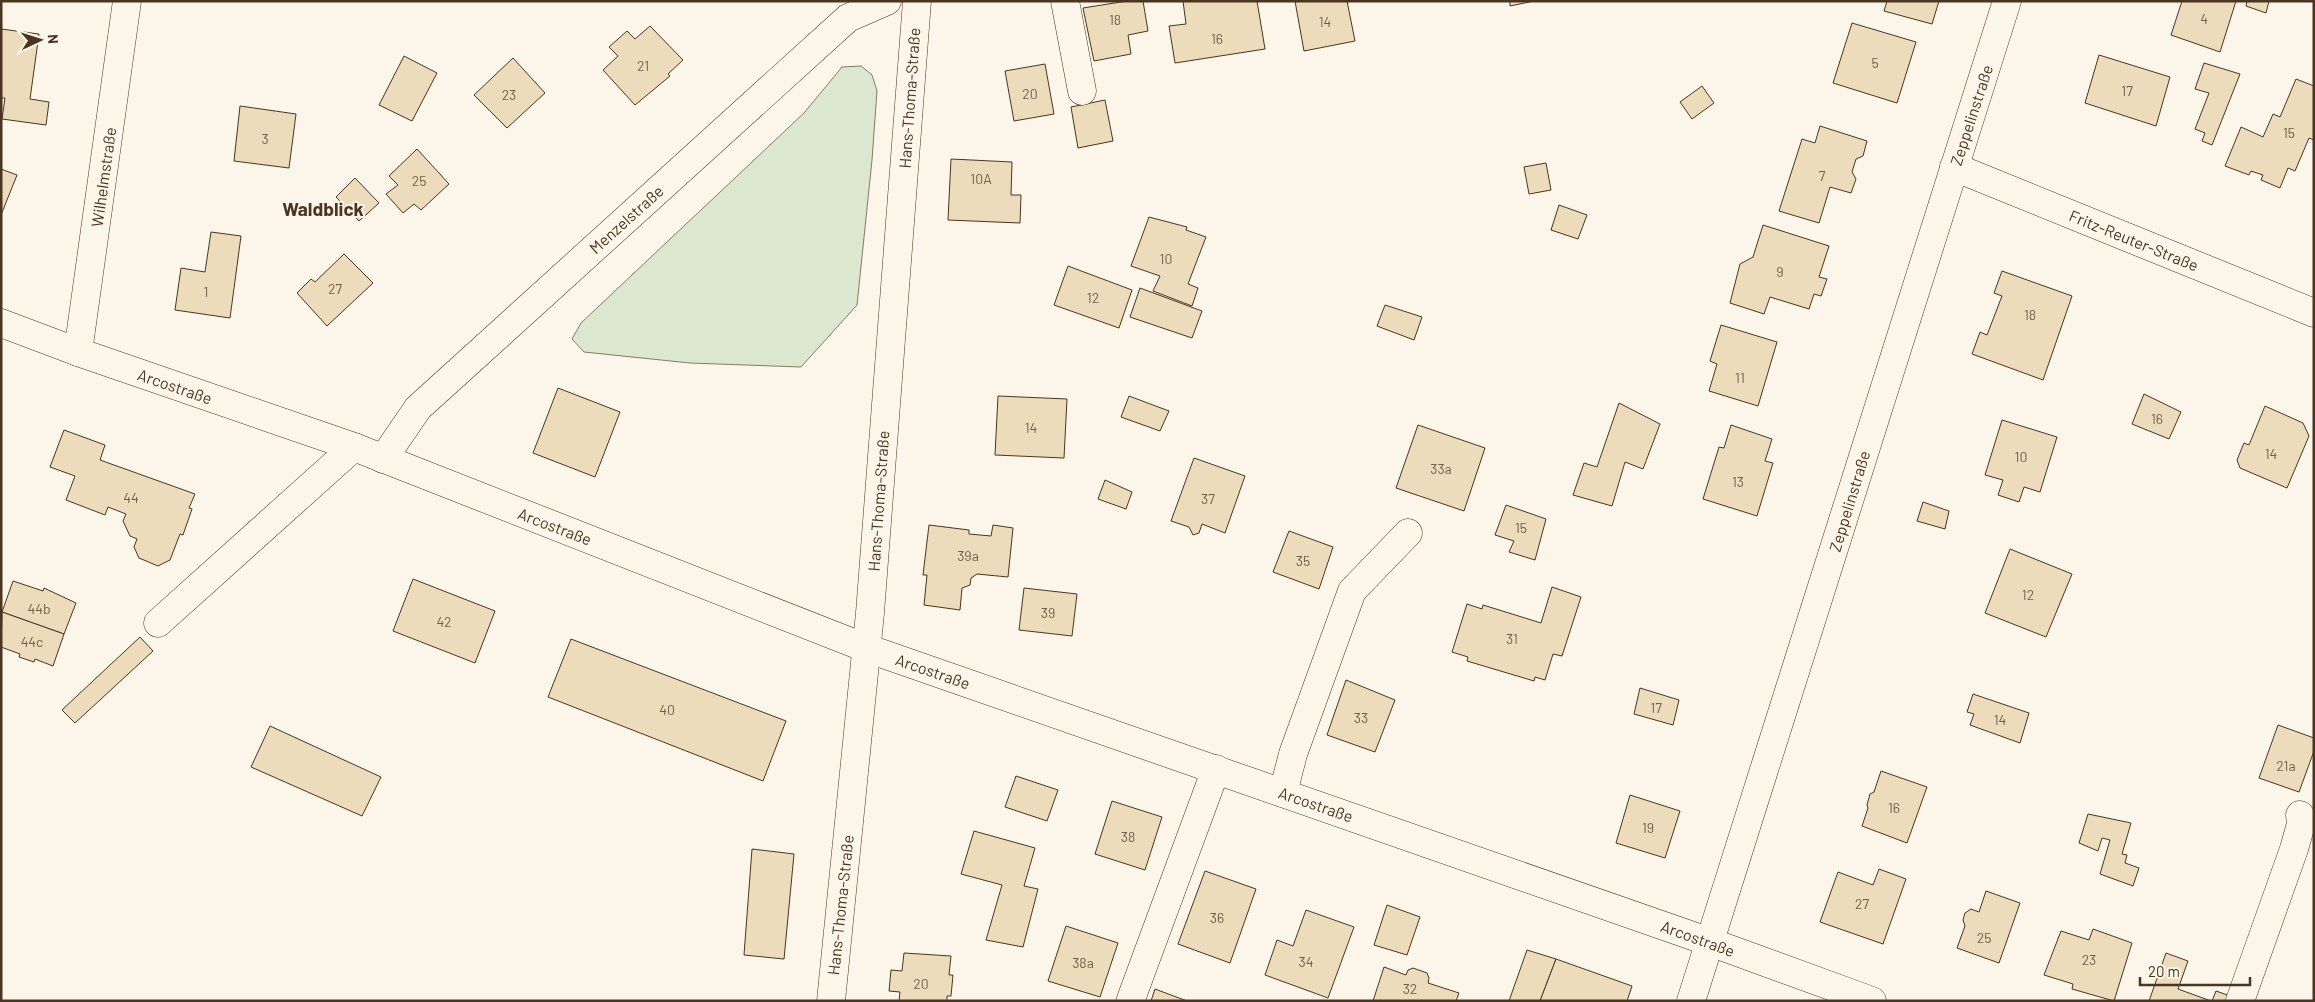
<svg xmlns="http://www.w3.org/2000/svg" width="2315" height="1002" font-family="Barlow,sans-serif">
<style>
.green{fill:#dce7d0;stroke:#887966}
.building{fill:#ecdcbc;stroke:#4a3520}
.lines{fill:none;stroke-linecap:round;stroke-linejoin:round}
.minor-casing{stroke:#4a3520;stroke-width:29}
.minor{stroke:#fbf6e9;stroke-width:28}
.labels{text-anchor:middle;dominant-baseline:central;stroke-width:4;stroke-linejoin:round;paint-order:stroke}
.number-label{font-size:14px;fill:#725f47}
.street-label{font-size:16px;fill:#4a3520;stroke:#fbf6e9}
.quarter-label{font-size:19px;font-weight:bold;fill:#4a3520;stroke:#fbf6e9}
</style>
<rect width="100%" height="100%" fill="#fbf6e9"/>
<!-- green -->
<polygon class="green" points="861,66 872,75 877,91 872,160 857,305 801,367 690,363 584,352 572,339 581,323 804,113 842,67"/>
<!-- building -->
<g class="building">
<polygon points="1127,1 1143,1 1148,31 1128,35 1131,54 1094,61 1083,8"/>
<polygon points="1183,1 1257,1 1265,49 1175,63 1169,26 1186,24"/>
<polygon points="1295,1 1347,1 1355,41 1304,51"/>
<polygon points="1510,1 1534,1 1510,6"/>
<polygon points="1887,1 1939,1 1932,24 1884,11"/>
<polygon points="2182,1 2236,1 2220,52 2171,35"/>
<polygon points="2247,1 2269,1 2266,13 2246,6"/>
<polygon points="1852,23 1916,42 1897,103 1833,83"/>
<polygon points="650,26 683,60 668,74 670,76 635,105 603,70 618,56 609,47 627,31 635,39"/>
<polygon points="1,29 39,34 30,99 49,102 46,125 2,119 5,98 1,98"/>
<polygon points="2099,55 2170,77 2156,126 2085,103"/>
<polygon points="404,56 437,73 412,121 379,105"/>
<polygon points="513,58 545,93 507,128 474,95"/>
<polygon points="2204,63 2240,74 2212,145 2202,141 2205,133 2195,129 2209,93 2195,89"/>
<polygon points="1045,64 1054,114 1014,121 1005,71"/>
<polygon points="2296,79 2314,86 2314,140 2309,138 2295,171 2288,168 2280,188 2261,180 2263,175 2251,171 2249,175 2225,166 2241,127 2263,137 2273,114 2280,117"/>
<polygon points="1702,86 1714,103 1692,119 1680,102"/>
<polygon points="1105,100 1113,141 1078,148 1071,107"/>
<polygon points="240,106 296,114 289,168 234,161"/>
<polygon points="1820,126 1867,141 1863,156 1856,159 1852,172 1856,179 1851,193 1830,187 1819,223 1779,211 1802,139 1815,143"/>
<polygon points="417,149 449,184 421,210 414,204 403,213 386,194 398,185 389,176"/>
<polygon points="951,159 1012,162 1011,195 1021,195 1020,223 948,220"/>
<polygon points="1546,163 1551,190 1529,194 1524,167"/>
<polygon points="1,169 17,175 1,215"/>
<polygon points="355,178 379,203 359,221 336,197"/>
<polygon points="1559,205 1587,215 1578,239 1551,230"/>
<polygon points="1149,217 1187,227 1186,230 1206,237 1188,284 1198,288 1192,306 1153,291 1160,276 1131,266"/>
<polygon points="1763,225 1829,246 1819,277 1827,279 1821,296 1814,294 1809,309 1770,297 1764,314 1730,303 1740,264 1753,257"/>
<polygon points="211,232 241,236 230,318 175,310 181,268 205,272"/>
<polygon points="344,254 373,283 327,326 297,293 311,279 315,282"/>
<polygon points="1068,266 1132,290 1119,328 1054,305"/>
<polygon points="2002,271 2072,296 2043,380 1972,354 1980,332 1987,335 2002,296 1994,293"/>
<polygon points="1140,288 1202,311 1192,338 1130,317"/>
<polygon points="1385,305 1422,317 1414,340 1377,326"/>
<polygon points="1721,325 1777,342 1758,406 1709,391 1717,364 1710,361"/>
<polygon points="558,388 620,412 595,477 533,453"/>
<polygon points="2144,394 2181,412 2169,439 2132,424"/>
<polygon points="998,396 1067,399 1064,458 995,455"/>
<polygon points="1129,396 1169,411 1160,431 1121,417"/>
<polygon points="1619,403 1660,424 1643,469 1625,462 1612,506 1573,495 1584,463 1597,467"/>
<polygon points="2265,406 2303,423 2309,436 2287,488 2240,468 2237,460 2244,443 2249,445"/>
<polygon points="2002,420 2057,437 2040,492 2024,487 2019,502 1998,495 2003,480 1985,475"/>
<polygon points="1418,425 1485,448 1464,511 1396,488"/>
<polygon points="1731,425 1772,439 1765,461 1773,463 1757,516 1703,499 1719,447 1724,448"/>
<polygon points="64,430 105,445 100,460 195,494 189,508 192,509 183,535 180,534 170,560 158,566 139,558 134,547 137,539 130,536 123,521 126,514 108,507 105,515 66,500 75,476 50,467"/>
<polygon points="1194,458 1245,476 1225,533 1202,524 1199,533 1193,535 1189,527 1171,521"/>
<polygon points="1105,480 1132,492 1126,509 1098,499"/>
<polygon points="1923,502 1949,511 1945,529 1917,521"/>
<polygon points="1506,505 1546,519 1535,560 1509,552 1514,541 1495,535"/>
<polygon points="929,525 969,530 969,534 991,536 993,525 1013,528 1008,577 977,574 971,578 970,585 962,588 960,610 924,605 927,575 923,575"/>
<polygon points="1289,531 1333,547 1319,589 1273,572"/>
<polygon points="2010,549 2072,574 2046,637 1985,613"/>
<polygon points="413,579 495,611 475,663 393,631"/>
<polygon points="13,581 43,591 44,588 76,603 64,634 2,612"/>
<polygon points="1552,587 1581,597 1562,656 1553,654 1545,680 1535,677 1534,681 1467,661 1468,657 1452,652 1467,604 1482,609 1483,605 1541,623"/>
<polygon points="1024,588 1077,594 1072,636 1019,630"/>
<polygon points="2,612 64,634 53,666 35,659 34,662 19,657 20,654 1,647"/>
<polygon points="140,637 153,651 75,723 62,710"/>
<polygon points="571,639 786,721 763,781 548,697"/>
<polygon points="1346,680 1395,700 1375,752 1327,735"/>
<polygon points="1640,688 1679,700 1673,725 1634,714"/>
<polygon points="1973,694 2029,713 2020,743 1970,725 1974,714 1967,712"/>
<polygon points="2278,725 2314,738 2314,751 2299,792 2259,778"/>
<polygon points="270,726 381,777 362,816 251,767"/>
<polygon points="1881,771 1927,787 1907,843 1862,826 1868,808 1867,805 1870,794 1874,792"/>
<polygon points="1016,776 1058,790 1047,821 1005,807"/>
<polygon points="1630,795 1680,811 1665,858 1616,843"/>
<polygon points="1112,801 1162,817 1145,870 1095,854"/>
<polygon points="2088,814 2131,823 2122,854 2127,855 2125,863 2139,868 2133,886 2100,874 2110,840 2102,838 2098,851 2079,843"/>
<polygon points="974,831 1035,848 1024,886 1038,889 1023,947 986,940 1002,885 961,874"/>
<polygon points="752,849 794,854 784,959 744,955"/>
<polygon points="1879,869 1906,879 1883,944 1820,922 1838,872 1873,885"/>
<polygon points="1205,871 1256,889 1230,963 1178,944"/>
<polygon points="1986,891 2020,903 1999,963 1957,948 1965,926 1963,920 1965,913 1971,909 1979,912"/>
<polygon points="1387,905 1420,917 1407,955 1374,945"/>
<polygon points="1306,910 1354,927 1328,998 1265,975 1277,940 1293,946"/>
<polygon points="1066,926 1118,943 1100,997 1048,981"/>
<polygon points="2093,929 2132,943 2114,1001 2072,989 2073,984 2044,975 2061,931 2089,940"/>
<polygon points="1527,950 1556,959 1540,1001 1509,1001"/>
<polygon points="904,953 951,956 949,975 953,975 951,996 947,996 947,1001 899,1001 900,992 889,991 891,970 902,971"/>
<polygon points="2166,953 2188,961 2178,989 2211,1001 2149,1001"/>
<polygon points="1556,959 1632,986 1627,1001 1540,1001"/>
<polygon points="1384,967 1406,975 1408,970 1413,968 1427,973 1429,978 1428,983 1459,993 1456,1001 1373,1001"/>
<polygon points="1155,989 1187,1001 1151,1001"/>
<polygon points="2216,991 2233,997 2231,1001 2212,1001"/>
</g>
<g class="lines">
<!-- minor casing -->
<g class="minor-casing">
<g id="minor">
<polyline points="1065,1 1082,91"/>
<polyline points="1954,167 2314,313"/>
<polyline points="1,323 78,352 354,447 866,648 1710,942 1872,1001"/>
<polyline points="78,352 127,1"/>
<polyline points="383,459 418,408 848,18 887,1"/>
<polyline points="158,623 354,447"/>
<polyline points="1283,793 1293,754 1352,591 1408,533"/>
<polyline points="1131,999 1216,769"/>
<polyline points="831,1001 870,613 917,1"/>
<polyline points="1691,1001 2007,1"/>
<polyline points="2240,1001 2294,849 2301,824 2300,815"/>
</g>
</g>
<!-- minor -->
<use href="#minor" class="minor"/>
</g>
<g class="labels">
<!-- number labels -->
<g class="number-label">
<text x="2204" y="18">4</text>
<text x="1115" y="19">18</text>
<text x="1325" y="21">14</text>
<text x="1217" y="38">16</text>
<text x="1875" y="62">5</text>
<text x="643" y="65">21</text>
<text x="2127" y="90">17</text>
<text x="1030" y="93">20</text>
<text x="509" y="94">23</text>
<text x="2289" y="132">15</text>
<text x="265" y="138">3</text>
<text x="1822" y="175">7</text>
<text x="981" y="178">10A</text>
<text x="419" y="180">25</text>
<text x="1166" y="258">10</text>
<text x="1780" y="271">9</text>
<text x="335" y="288">27</text>
<text x="206" y="291">1</text>
<text x="1093" y="297">12</text>
<text x="2030" y="314">18</text>
<text x="1740" y="377">11</text>
<text x="2157" y="418">16</text>
<text x="1031" y="427">14</text>
<text x="2271" y="453">14</text>
<text x="2021" y="456">10</text>
<text x="1441" y="468">33a</text>
<text x="1738" y="481">13</text>
<text x="131" y="497">44</text>
<text x="1208" y="498">37</text>
<text x="1521" y="527">15</text>
<text x="968" y="555">39a</text>
<text x="1303" y="560">35</text>
<text x="2028" y="594">12</text>
<text x="39" y="608">44b</text>
<text x="1048" y="612">39</text>
<text x="444" y="621">42</text>
<text x="1512" y="638">31</text>
<text x="32" y="641">44c</text>
<text x="1656" y="707">17</text>
<text x="667" y="709">40</text>
<text x="1361" y="717">33</text>
<text x="2000" y="719">14</text>
<text x="2286" y="765">21a</text>
<text x="1894" y="807">16</text>
<text x="1648" y="827">19</text>
<text x="1128" y="836">38</text>
<text x="1862" y="903">27</text>
<text x="1217" y="917">36</text>
<text x="1984" y="937">25</text>
<text x="2089" y="959">23</text>
<text x="1306" y="961">34</text>
<text x="1083" y="962">38a</text>
<text x="921" y="983">20</text>
<text x="1410" y="988">32</text>
</g>
<!-- street labels -->
<g class="street-label">
<text transform="translate(909 98) rotate(-86)">Hans-Thoma-Straße</text>
<text transform="translate(1971 115) rotate(-72)">Zeppelinstraße</text>
<text transform="translate(103 177) rotate(-82)">Wilhelmstraße</text>
<text transform="translate(626 219) rotate(-42)">Menzelstraße</text>
<text transform="translate(2134 240) rotate(22)">Fritz-Reuter-Straße</text>
<text transform="translate(175 386) rotate(19)">Arcostraße</text>
<text transform="translate(878 501) rotate(-86)">Hans-Thoma-Straße</text>
<text transform="translate(1849 501) rotate(-73)">Zeppelinstraße</text>
<text transform="translate(555 526) rotate(21)">Arcostraße</text>
<text transform="translate(933 671) rotate(19)">Arcostraße</text>
<text transform="translate(1316 804) rotate(19)">Arcostraße</text>
<text transform="translate(840 905) rotate(-84)">Hans-Thoma-Straße</text>
<text transform="translate(1698 938) rotate(20)">Arcostraße</text>
</g>
<!-- quarter labels -->
<g class="quarter-label">
<text x="323" y="208">Waldblick</text>
</g>
</g>
<!-- border -->
<rect width="2315" height="1002" fill="none" stroke="#4a3520" stroke-width="5"/>
<!-- north arrow -->
<g transform="translate(40 40) rotate(86)" stroke="#fbf6e9" stroke-width="4" paint-order="stroke">
<path d="M0-4L9 19L0 12L-9 19Z" fill="#4a3520"/>
<text y="-8" font-size="14" font-weight="bold" text-anchor="middle" fill="#4a3520">N</text>
</g>
<!-- scale -->
<path d="M2140 977v8h110v-8" fill="none" stroke="#4a3520" stroke-width="2.5"/>
<text x="2148" y="977" font-size="15" fill="#4a3520" stroke="#fbf6e9" stroke-width="4" paint-order="stroke">20 m</text>
</svg>
